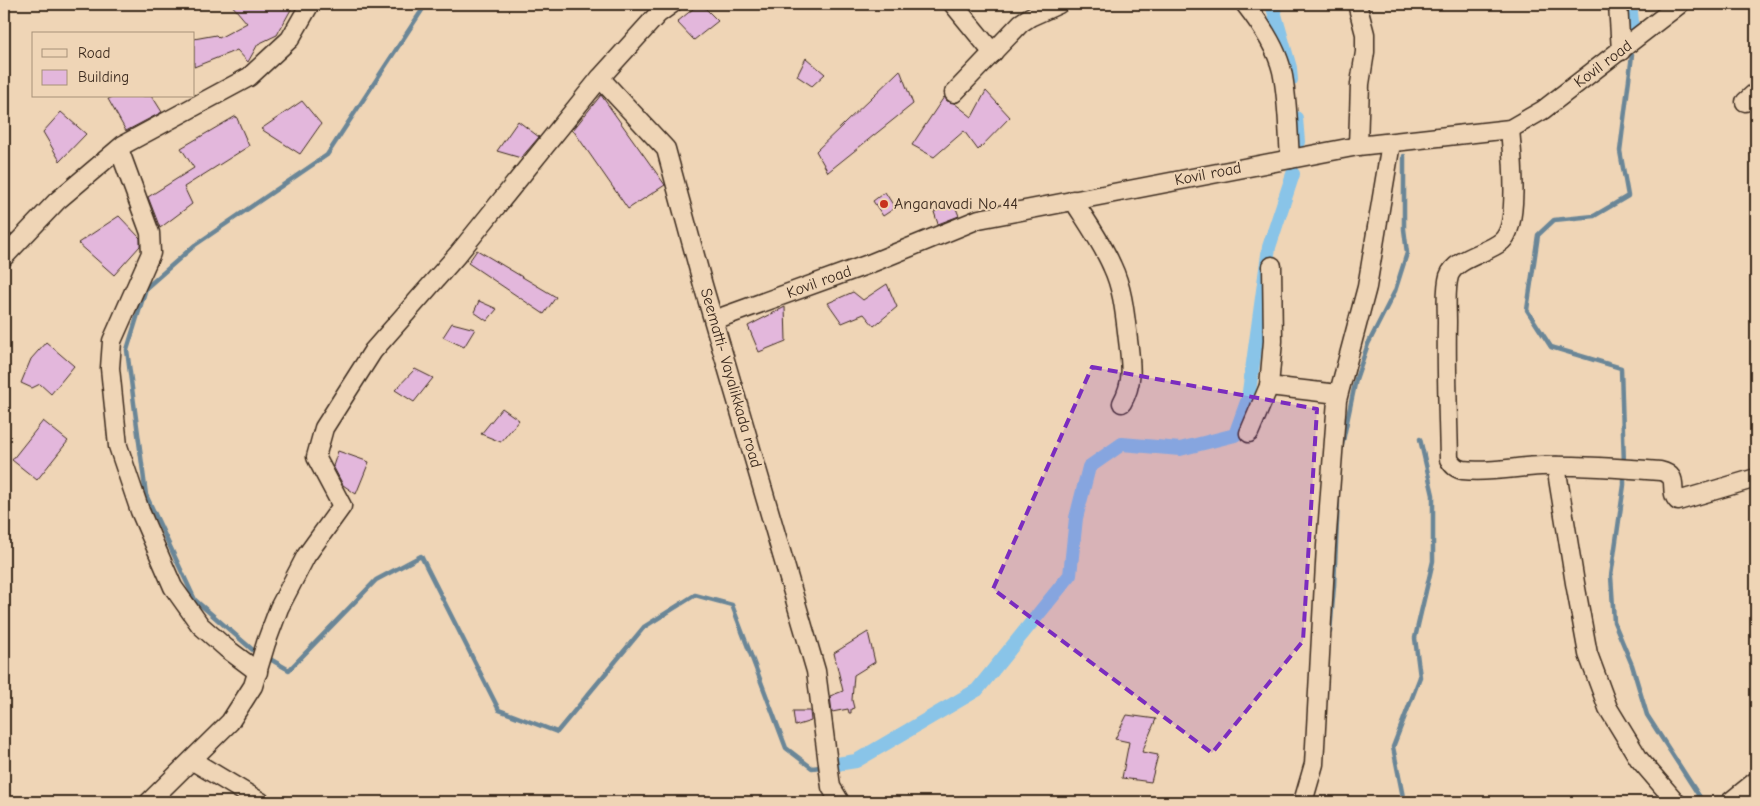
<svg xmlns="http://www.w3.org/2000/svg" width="1760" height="806" font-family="'Comic Neue',sans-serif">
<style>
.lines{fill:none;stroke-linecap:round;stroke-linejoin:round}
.stream{stroke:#6a8697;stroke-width:4.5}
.canal{stroke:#89c4e8;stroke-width:14}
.building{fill:#e3b7dc;stroke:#3b2a1e}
.minor-casing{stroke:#3b2a1e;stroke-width:21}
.minor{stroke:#efd5b6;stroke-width:18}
.marked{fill:#7b2cbf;fill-opacity:0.2;stroke:#7b2cbf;stroke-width:4;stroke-dasharray:10 6;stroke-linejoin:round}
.poi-dot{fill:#c8321e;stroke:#efd5b6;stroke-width:2}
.labels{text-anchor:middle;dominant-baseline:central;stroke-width:4;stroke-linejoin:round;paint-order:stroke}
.street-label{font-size:16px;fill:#3b2a1e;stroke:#efd5b6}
.poi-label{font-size:16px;fill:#3b2a1e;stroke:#efd5b6;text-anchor:start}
</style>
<rect width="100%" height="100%" fill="#efd5b6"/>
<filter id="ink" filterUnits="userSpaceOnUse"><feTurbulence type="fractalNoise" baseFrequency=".02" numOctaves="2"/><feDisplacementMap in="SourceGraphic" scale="10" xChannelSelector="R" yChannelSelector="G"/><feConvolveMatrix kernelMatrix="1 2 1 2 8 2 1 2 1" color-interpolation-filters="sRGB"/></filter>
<g filter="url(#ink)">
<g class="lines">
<!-- stream -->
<g class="stream">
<polyline points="1341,450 1356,379 1368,344 1395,291 1407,253 1404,229 1404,156"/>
<polyline points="1624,465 1621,368 1551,347 1527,310 1538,235 1554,220 1594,216 1628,196 1620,151 1632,55"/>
<polyline points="1624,473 1624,485 1611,576 1614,622 1632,665 1647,715 1703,802"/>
<polyline points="1330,632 1334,586 1338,500"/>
<polyline points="254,651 195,600 146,495 127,350 146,288 195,245 327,155 426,4"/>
<polyline points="270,659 289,670 376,580 421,556 499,710 557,732 644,627 695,595 732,605 786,748 812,768 821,767"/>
<polyline points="1404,802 1393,747 1420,677 1415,638 1433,561 1433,495 1420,439"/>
</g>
<!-- canal -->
<g class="canal">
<polyline points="1272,4 1290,68 1291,80"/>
<polyline points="1630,4 1633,31"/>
<polyline points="1296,118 1298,142"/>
<polyline points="837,764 856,761 977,690 1070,575 1076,518 1089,467 1122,444 1180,449 1235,435 1248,399 1269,247 1293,174"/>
</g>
</g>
<!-- building -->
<g class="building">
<polygon points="231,4 294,4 277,35 258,44 248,62 237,50 194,67 194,39 216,35 219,38 247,23"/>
<polygon points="699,4 701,4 718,21 694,40 677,22"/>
<polygon points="806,58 825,74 812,86 797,76"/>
<polygon points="900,70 913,104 828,172 816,151"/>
<polygon points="986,91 1010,117 978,150 964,131 934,157 912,145 944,97 947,101 954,103 972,117"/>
<polygon points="601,95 665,185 628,209 573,130"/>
<polygon points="115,96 152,96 162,112 126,131 108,99"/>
<polygon points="302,101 321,124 300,154 261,129"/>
<polygon points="61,112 86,134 60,161 43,132"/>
<polygon points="236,116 249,146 184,187 192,204 160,228 148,197 194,168 181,148"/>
<polygon points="518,121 539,137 521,158 497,151"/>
<polygon points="885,192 895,208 883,216 873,201"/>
<polygon points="954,203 959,216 938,224 934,212"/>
<polygon points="119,216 140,238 140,246 114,275 78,243"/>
<polygon points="477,250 556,297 544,314 468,263"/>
<polygon points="887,284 897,307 874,326 864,314 842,323 828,303 853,292 863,300"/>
<polygon points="479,301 497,309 487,321 474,312"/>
<polygon points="785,307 786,341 759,352 748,326"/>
<polygon points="452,323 475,329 464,347 443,337"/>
<polygon points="46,342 74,366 51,394 40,384 32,388 21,383 31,359"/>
<polygon points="415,369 433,378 414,402 395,390"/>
<polygon points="502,408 519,420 501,442 481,434"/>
<polygon points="43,421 68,441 37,480 12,460"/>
<polygon points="338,451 369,462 356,494 343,485 333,466"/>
<polygon points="868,632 875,662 854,675 852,700 854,708 851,709 851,713 849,713 848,709 832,712 830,696 843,691 834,653"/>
<polygon points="793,711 810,711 811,721 795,726"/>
<polygon points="1127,715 1156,719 1142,752 1158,755 1151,782 1122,778 1129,742 1115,739"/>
</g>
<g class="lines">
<!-- minor casing -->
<g class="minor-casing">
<g id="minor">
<polyline points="672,4 658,14 600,78 666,149 703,285 816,671 831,787 840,802"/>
<polyline points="953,4 993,53"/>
<path d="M1245,4C1259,22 1277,49 1282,71C1288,99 1288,130 1290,159"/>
<polyline points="1357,4 1365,34 1365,52 1360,84 1358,146"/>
<polyline points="1618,4 1621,51"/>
<polyline points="954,93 1021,23 1030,17 1059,4"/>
<polyline points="1745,102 1756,92"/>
<path d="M1510,129C1512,152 1520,225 1502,241C1489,253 1455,258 1449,276C1445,290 1447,307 1447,322C1446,368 1448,413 1449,459C1452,465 1456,469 1463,470C1489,473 1515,467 1541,466C1580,465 1620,468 1660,471C1682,476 1667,490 1678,501L1756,478"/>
<polyline points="119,149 150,233 151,253 112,341 110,368 118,446 140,511 173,587 200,625 226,648 258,672"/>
<path d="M1073,200C1087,222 1102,243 1112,266C1123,289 1125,315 1128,340C1131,365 1134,381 1122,403"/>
<polyline points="4,257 57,201 123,145 249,77 290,39 310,4"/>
<polyline points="1272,266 1273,341 1269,386 1338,394"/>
<polyline points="714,320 869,264 979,219 1358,146 1510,129 1543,110 1680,4"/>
<polyline points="1249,433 1269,386"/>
<polyline points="1556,466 1575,583 1588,654 1608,708 1639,759 1676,802"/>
<polyline points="193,761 261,802"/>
<polyline points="149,802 230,722 253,686 266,643 279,608 306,556 342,506 316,457 324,428 373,351 458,254 600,78"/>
<polyline points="1303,802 1314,764 1326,546 1337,400 1367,287 1391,143"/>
<polyline points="1730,802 1756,781"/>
</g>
</g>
<!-- minor -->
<use href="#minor" class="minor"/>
</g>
</g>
<!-- marked area -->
<path class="marked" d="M1092,367L1317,409L1303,641L1212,753L993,589Z"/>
<!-- markers -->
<circle class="poi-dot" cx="884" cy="204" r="5"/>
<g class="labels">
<!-- street labels -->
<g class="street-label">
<text transform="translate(1603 64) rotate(-37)">Kovil road</text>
<text transform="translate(1208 174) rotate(-11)">Kovil road</text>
<text transform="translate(819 282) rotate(-20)">Kovil road</text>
<text transform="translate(731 378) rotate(74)">Seematti- Vayalikkada road</text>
</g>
<!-- poi labels -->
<g class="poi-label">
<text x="894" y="204">Anganavadi No 44</text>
</g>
</g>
<!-- margin -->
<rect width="1760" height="806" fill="none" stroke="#efd5b6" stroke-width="20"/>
<rect x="10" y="10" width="1740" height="786" fill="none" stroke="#3b2a1e" stroke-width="2" filter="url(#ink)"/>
<!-- legend -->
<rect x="32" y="32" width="162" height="65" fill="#efd5b6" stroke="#a79179"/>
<rect x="42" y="49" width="25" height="8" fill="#efd5b6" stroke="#a79179"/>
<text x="78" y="58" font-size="15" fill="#3b2a1e">Road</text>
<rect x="42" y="70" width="25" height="15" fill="#e3b7dc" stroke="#a79179"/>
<text x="78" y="82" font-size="15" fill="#3b2a1e">Building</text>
</svg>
